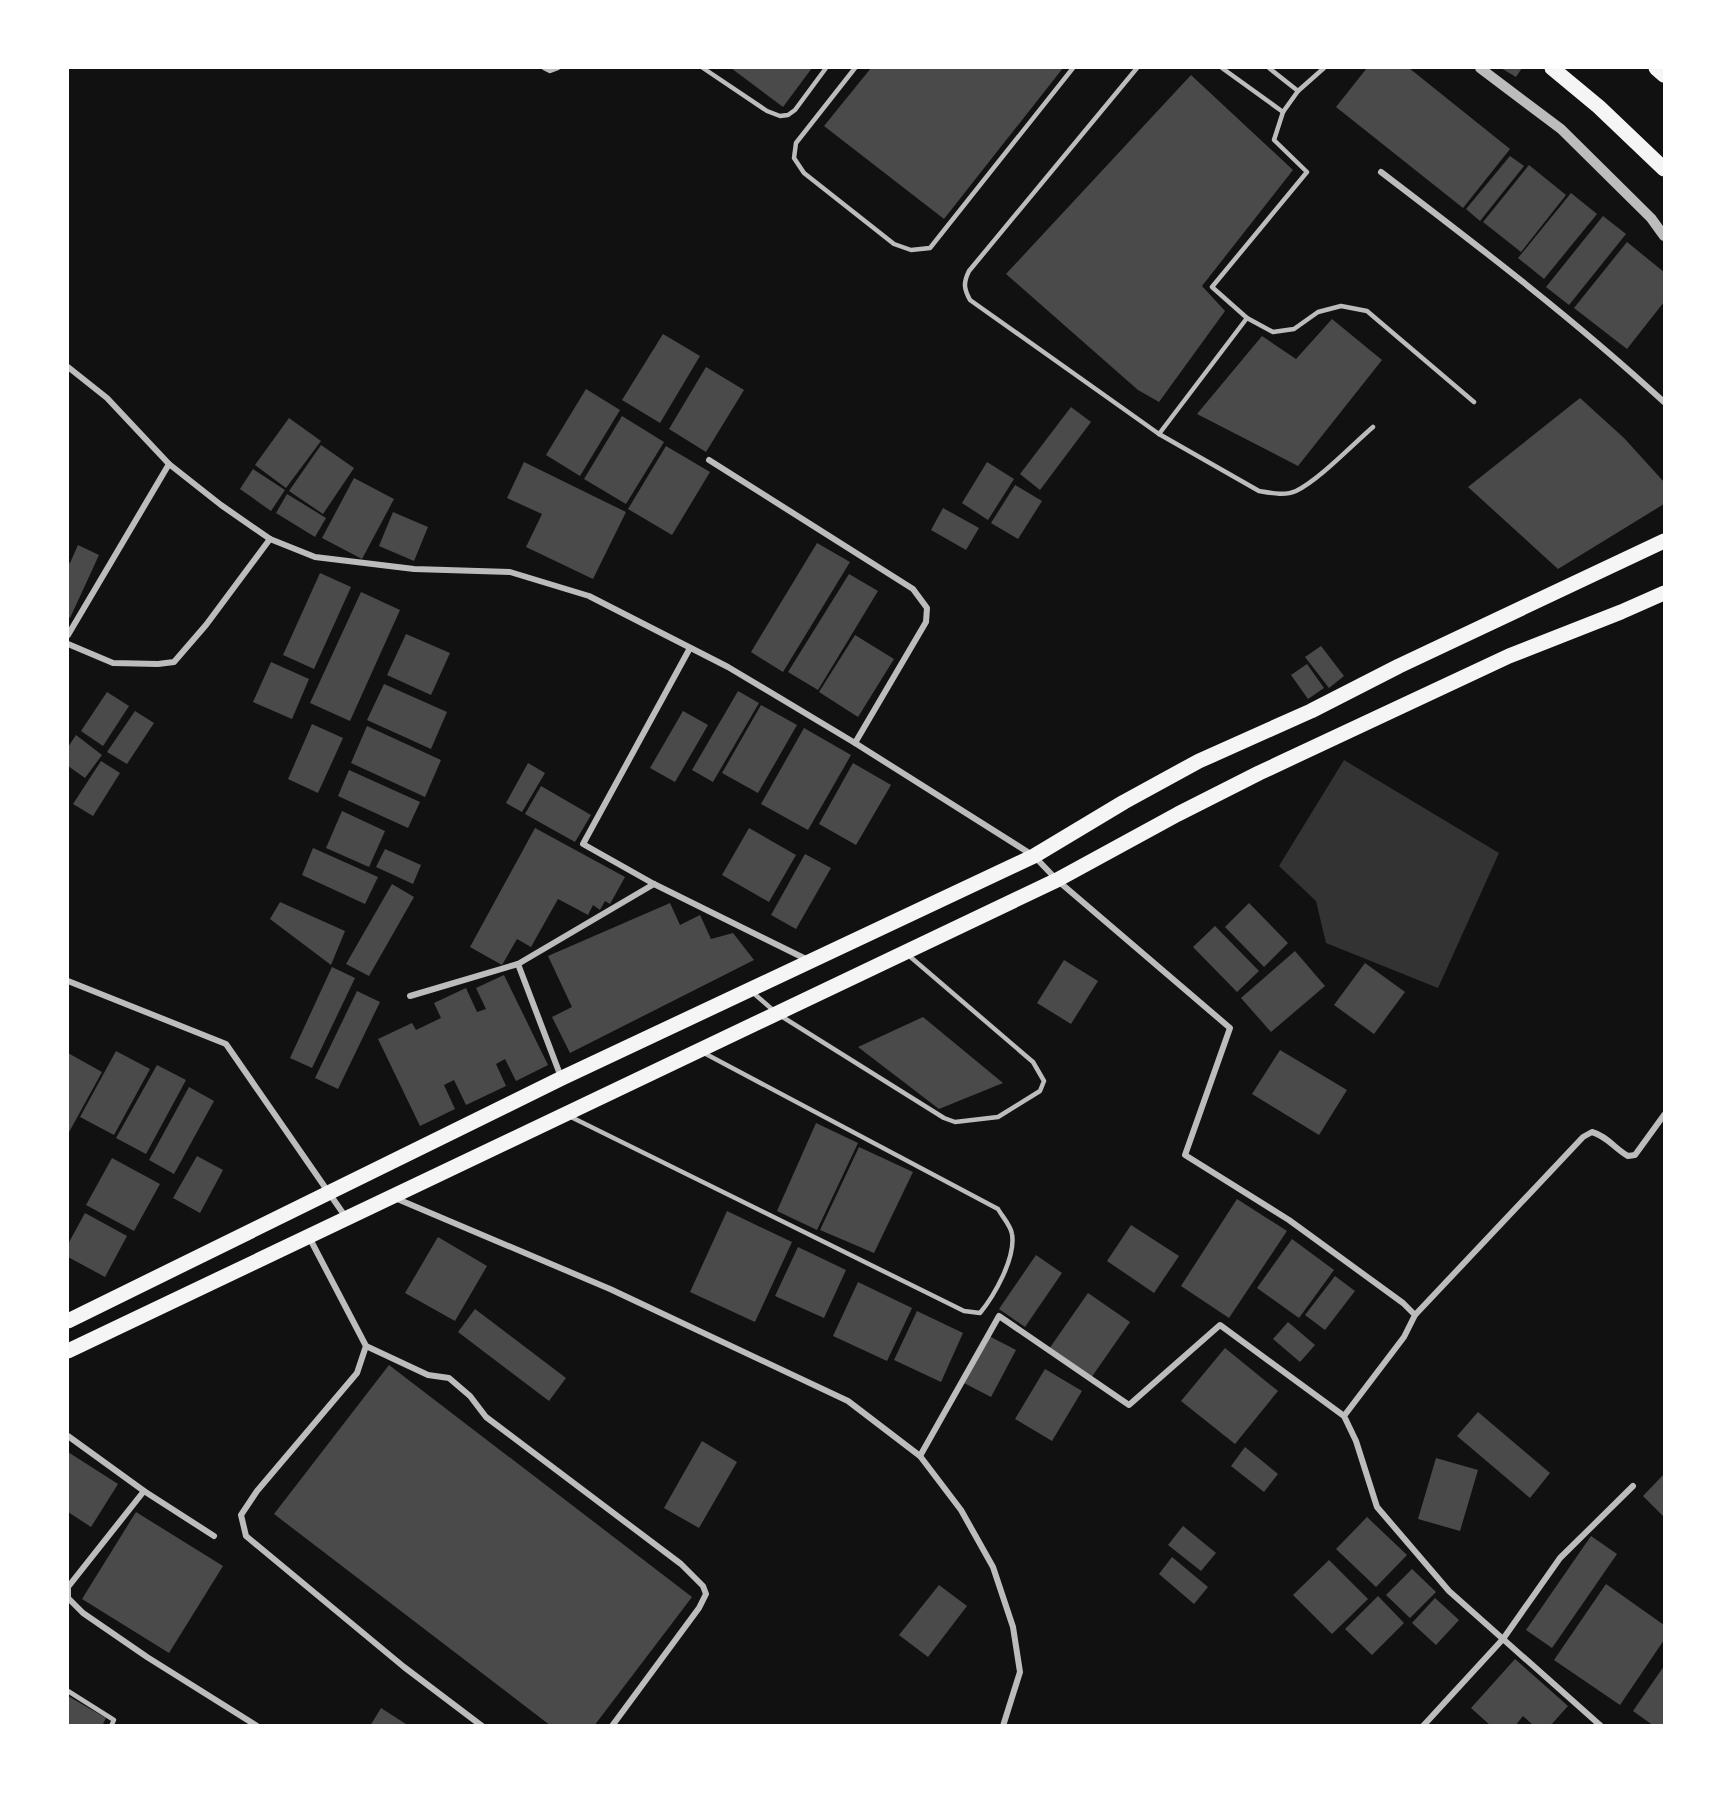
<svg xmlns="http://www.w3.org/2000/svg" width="1732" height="1793" font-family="Figtree,sans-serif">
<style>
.water{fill:#333}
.building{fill:#4a4a4a}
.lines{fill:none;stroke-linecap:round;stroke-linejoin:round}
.service{stroke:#bcbcbc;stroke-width:4.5}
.minor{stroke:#bcbcbc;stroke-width:6}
.tertiary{stroke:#bcbcbc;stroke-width:10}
.primary{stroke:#f5f5f5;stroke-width:15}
</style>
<rect width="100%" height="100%" fill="#111"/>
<!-- water -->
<polygon class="water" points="1344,760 1499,853 1438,988 1326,943 1316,901 1279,866"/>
<!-- building -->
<g class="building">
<polygon points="731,68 812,68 783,107"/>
<polygon points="871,68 1063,68 944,219 824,126"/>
<polygon points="1367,68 1409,68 1510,149 1463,208 1336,107"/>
<polygon points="1501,68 1522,68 1516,77"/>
<polygon points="1191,75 1293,170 1202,286 1225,311 1159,402 1138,390 1006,274"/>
<polygon points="1510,156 1524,166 1480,221 1466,209"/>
<polygon points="1529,165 1566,195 1521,252 1483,222"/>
<polygon points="1571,193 1597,214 1544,279 1518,258"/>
<polygon points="1603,216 1626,234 1569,305 1546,287"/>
<polygon points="1627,242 1664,272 1664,302 1627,349 1574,308"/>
<polygon points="1332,319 1382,360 1298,466 1197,414 1262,336 1296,359"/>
<polygon points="663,334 700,356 660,423 622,400"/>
<polygon points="706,367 744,390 706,452 669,429"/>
<polygon points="586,389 620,410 580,476 546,455"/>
<polygon points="1580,398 1624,438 1664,482 1664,504 1558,569 1468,487"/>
<polygon points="1071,407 1091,422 1040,490 1020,474"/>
<polygon points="622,416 664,442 626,504 584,479"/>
<polygon points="289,418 321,441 286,488 255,465"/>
<polygon points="321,445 354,468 323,514 289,491"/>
<polygon points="666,446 710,472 672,535 628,509"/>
<polygon points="524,462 626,512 593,579 526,547 542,514 507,498"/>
<polygon points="987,462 1014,479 988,520 962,503"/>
<polygon points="253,469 285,490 271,511 240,489"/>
<polygon points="354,478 394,499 362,559 322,538"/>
<polygon points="1015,485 1042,501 1018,539 991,523"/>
<polygon points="287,494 326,518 315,537 276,513"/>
<polygon points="943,508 979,528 966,550 931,530"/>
<polygon points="393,512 428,527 414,561 379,546"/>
<polygon points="817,543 850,562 783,672 751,652"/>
<polygon points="78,545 99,555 70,618 68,616 68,562 70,563"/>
<polygon points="320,573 351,587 314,669 283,655"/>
<polygon points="849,574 878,591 818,690 788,672"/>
<polygon points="361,592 400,610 350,721 310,703"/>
<polygon points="406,634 450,653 431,695 387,675"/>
<polygon points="855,635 894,659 858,717 819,692"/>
<polygon points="1321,646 1344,676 1329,688 1305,657"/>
<polygon points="271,662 309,679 292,719 253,702"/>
<polygon points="1307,664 1324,688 1308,699 1291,675"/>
<polygon points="384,684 447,712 431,749 367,720"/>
<polygon points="738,691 759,703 713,782 692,770"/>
<polygon points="107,692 129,706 103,746 81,731"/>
<polygon points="761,705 797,725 758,793 722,773"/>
<polygon points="135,711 154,723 127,764 107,752"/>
<polygon points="683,711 708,725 675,782 650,768"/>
<polygon points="312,724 343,738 318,793 288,779"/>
<polygon points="367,726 441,760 425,797 351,763"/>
<polygon points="804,728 851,755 808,830 761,804"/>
<polygon points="76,735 102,755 85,778 68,766 68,747"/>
<polygon points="101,761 120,773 93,816 73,804"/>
<polygon points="528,763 545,773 522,812 506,803"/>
<polygon points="853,763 891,785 856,845 819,824"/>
<polygon points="349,770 420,802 408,828 338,796"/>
<polygon points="541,786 591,815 575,842 525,814"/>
<polygon points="342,811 385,831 369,867 326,848"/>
<polygon points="535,828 625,877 610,904 605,901 600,910 593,905 588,915 558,899 531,947 517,939 502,965 470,947"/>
<polygon points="749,828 796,855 769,902 722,875"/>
<polygon points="313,848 378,877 365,904 302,875"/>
<polygon points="385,849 421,865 413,884 376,867"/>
<polygon points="805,854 831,868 796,929 771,915"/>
<polygon points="392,884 414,897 369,976 346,964"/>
<polygon points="280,902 345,931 331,965 270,919"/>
<polygon points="670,903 680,925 700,915 711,939 733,933 754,960 570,1053 552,1017 572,1007 548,956"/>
<polygon points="1249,903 1288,943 1264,967 1225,927"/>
<polygon points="1215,926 1259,971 1237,992 1193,947"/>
<polygon points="1295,951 1325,986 1271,1032 1241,998"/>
<polygon points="1064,960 1098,981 1071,1024 1037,1003"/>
<polygon points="1365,963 1405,992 1374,1034 1334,1005"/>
<polygon points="332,967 355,978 312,1068 290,1058"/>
<polygon points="504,975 548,1065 516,1081 505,1059 496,1064 506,1086 466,1105 454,1080 444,1085 455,1109 420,1126 378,1039 412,1023 416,1030 441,1018 434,1003 466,988 477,1012 486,1009 476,988"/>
<polygon points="357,991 380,1002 338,1089 315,1078"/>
<polygon points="923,1017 1003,1083 939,1109 858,1047"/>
<polygon points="1280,1050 1347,1090 1319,1135 1252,1094"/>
<polygon points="116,1051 150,1069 114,1135 80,1117"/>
<polygon points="68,1053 102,1072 68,1134"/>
<polygon points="157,1065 186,1080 146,1154 116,1138"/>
<polygon points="189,1087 214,1101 174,1174 149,1160"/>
<polygon points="816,1123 858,1143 817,1230 777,1211"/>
<polygon points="859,1147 913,1172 874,1253 820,1230"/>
<polygon points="197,1156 223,1170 200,1213 173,1198"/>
<polygon points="112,1158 160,1184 134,1231 86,1205"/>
<polygon points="1237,1199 1287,1231 1229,1318 1181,1286"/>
<polygon points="727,1211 792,1242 755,1322 690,1292"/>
<polygon points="85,1213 127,1236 105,1277 68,1257 68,1244"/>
<polygon points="1131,1225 1179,1256 1154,1293 1107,1261"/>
<polygon points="438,1237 487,1266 455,1321 405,1293"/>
<polygon points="1292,1239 1334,1270 1299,1318 1257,1288"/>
<polygon points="798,1247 846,1270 824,1318 775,1296"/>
<polygon points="1036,1255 1062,1273 1025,1327 999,1309"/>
<polygon points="1335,1276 1355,1291 1325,1330 1305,1315"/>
<polygon points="858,1282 912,1308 887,1361 833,1336"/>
<polygon points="1088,1293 1130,1322 1091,1378 1049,1349"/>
<polygon points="475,1309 566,1378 549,1401 458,1332"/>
<polygon points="917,1311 963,1333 941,1382 894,1360"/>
<polygon points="1288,1322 1315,1345 1300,1362 1273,1339"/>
<polygon points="989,1336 1016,1350 991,1397 964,1383"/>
<polygon points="1225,1348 1278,1391 1235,1444 1181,1401"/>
<polygon points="389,1365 692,1597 594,1726 551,1726 274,1514"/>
<polygon points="1045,1369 1082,1391 1052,1441 1015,1419"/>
<polygon points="1478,1412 1550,1473 1530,1498 1457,1436"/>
<polygon points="702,1441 737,1462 699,1528 664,1508"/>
<polygon points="1245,1447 1278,1474 1264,1492 1231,1466"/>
<polygon points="68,1452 118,1484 91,1527 68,1512"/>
<polygon points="1436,1458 1478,1470 1460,1531 1418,1519"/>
<polygon points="1664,1474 1664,1517 1643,1496"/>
<polygon points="136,1512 223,1566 169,1653 82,1599"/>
<polygon points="1367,1517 1407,1555 1376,1587 1336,1549"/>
<polygon points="1183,1526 1216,1553 1201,1571 1168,1545"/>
<polygon points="1591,1536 1617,1554 1552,1648 1526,1630"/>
<polygon points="1172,1557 1208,1587 1194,1604 1159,1574"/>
<polygon points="1329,1560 1368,1599 1332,1634 1293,1595"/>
<polygon points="1412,1569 1436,1592 1410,1618 1386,1595"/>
<polygon points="1606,1584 1664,1625 1664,1640 1620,1705 1554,1660"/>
<polygon points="939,1585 967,1606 928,1657 899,1635"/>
<polygon points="1378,1596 1404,1623 1372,1655 1345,1629"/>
<polygon points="1435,1598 1459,1620 1436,1645 1412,1623"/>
<polygon points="1515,1659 1568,1706 1550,1726 1534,1726 1523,1716 1515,1726 1491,1726 1471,1708"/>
<polygon points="1664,1666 1664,1726 1654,1726 1633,1711"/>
<polygon points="68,1696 106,1718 102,1726 68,1726"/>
<polygon points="381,1708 409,1726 370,1726"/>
</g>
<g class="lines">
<!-- service -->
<g class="service">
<polyline points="544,68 550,71 558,68"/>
<polyline points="703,68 767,111 780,116 788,115 795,110 826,68"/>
<polyline points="855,68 796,143 794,158 804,173 894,244 911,250 930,248 1073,68"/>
<path d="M1137,68L969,271C963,283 964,289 970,300L1159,434L1259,491C1271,493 1285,496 1296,491C1319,480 1352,445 1373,427"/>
<polyline points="1222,68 1283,112"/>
<polyline points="1269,68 1298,91 1324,68"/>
<polyline points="1247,318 1273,332 1294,329 1318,312 1341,306 1367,311 1474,402"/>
<polyline points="1159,434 1247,318 1212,287 1307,172 1274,140 1283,112 1298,91"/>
<polyline points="751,991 774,1011"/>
<polyline points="781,1016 944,1118 955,1122 998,1117 1040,1091 1044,1081 1033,1062 907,954"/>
<path d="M571,1117L964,1311L980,1313C994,1296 1016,1258 1012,1234C1011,1226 1002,1216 998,1209L704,1053"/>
<polyline points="68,1691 114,1720 111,1726"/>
</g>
<!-- minor -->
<g class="minor">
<path d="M1381,172C1478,246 1575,320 1664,402"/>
<polyline points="68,367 107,398 169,464 221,505 270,539 315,557 414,569 510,572 589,596 728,667 855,743 1034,856 1057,880 1230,1028 1185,1155 1289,1220 1403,1303 1415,1315 1404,1337 1344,1416 1356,1441 1377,1507 1449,1591 1601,1726"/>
<polyline points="709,460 913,589 927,608 926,622 855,743"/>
<polyline points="68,635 169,464"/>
<polyline points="68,644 113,663 158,664 174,662 206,625 270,539"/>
<polyline points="690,648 583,844 654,884 808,960"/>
<polyline points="68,981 226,1044 347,1219"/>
<polyline points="410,996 518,964"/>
<polyline points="561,1077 518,964 654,884"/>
<polyline points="395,1198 610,1289 848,1401 920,1456 961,1510 993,1567 1013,1627 1020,1672 1003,1726"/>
<polyline points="309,1237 366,1346 428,1375 449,1378 470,1396 486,1417 681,1564 703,1586 706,1594 699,1608 612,1726"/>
<path d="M1415,1315L1583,1137L1592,1132C1607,1136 1615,1149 1628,1156L1635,1155L1664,1115"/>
<polyline points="366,1346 357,1373 257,1491 241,1515 246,1536 404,1667 482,1726"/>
<polyline points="68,1436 144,1491 214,1536"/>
<polyline points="920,1456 999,1316 1129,1405 1220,1325 1344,1416"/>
<polyline points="144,1491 68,1587 68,1598 83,1613 147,1657 257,1726"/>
<polyline points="1423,1726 1503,1639 1560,1558 1633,1486"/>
</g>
<!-- tertiary -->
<polyline class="tertiary" points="1480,68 1561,129 1651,218 1664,236"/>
<!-- primary -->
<g class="primary">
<polyline points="1552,68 1599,107 1664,169"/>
<polyline points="1656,68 1664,75"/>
<polyline points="68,1321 562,1078 1034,856 1124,802 1199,761 1311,711 1399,666 1664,541"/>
<polyline points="68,1351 1057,880 1178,814 1259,773 1509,656 1621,612 1664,593"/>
</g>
</g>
<!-- border -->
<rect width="1732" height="1793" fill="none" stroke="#ffffff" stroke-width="138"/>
</svg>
